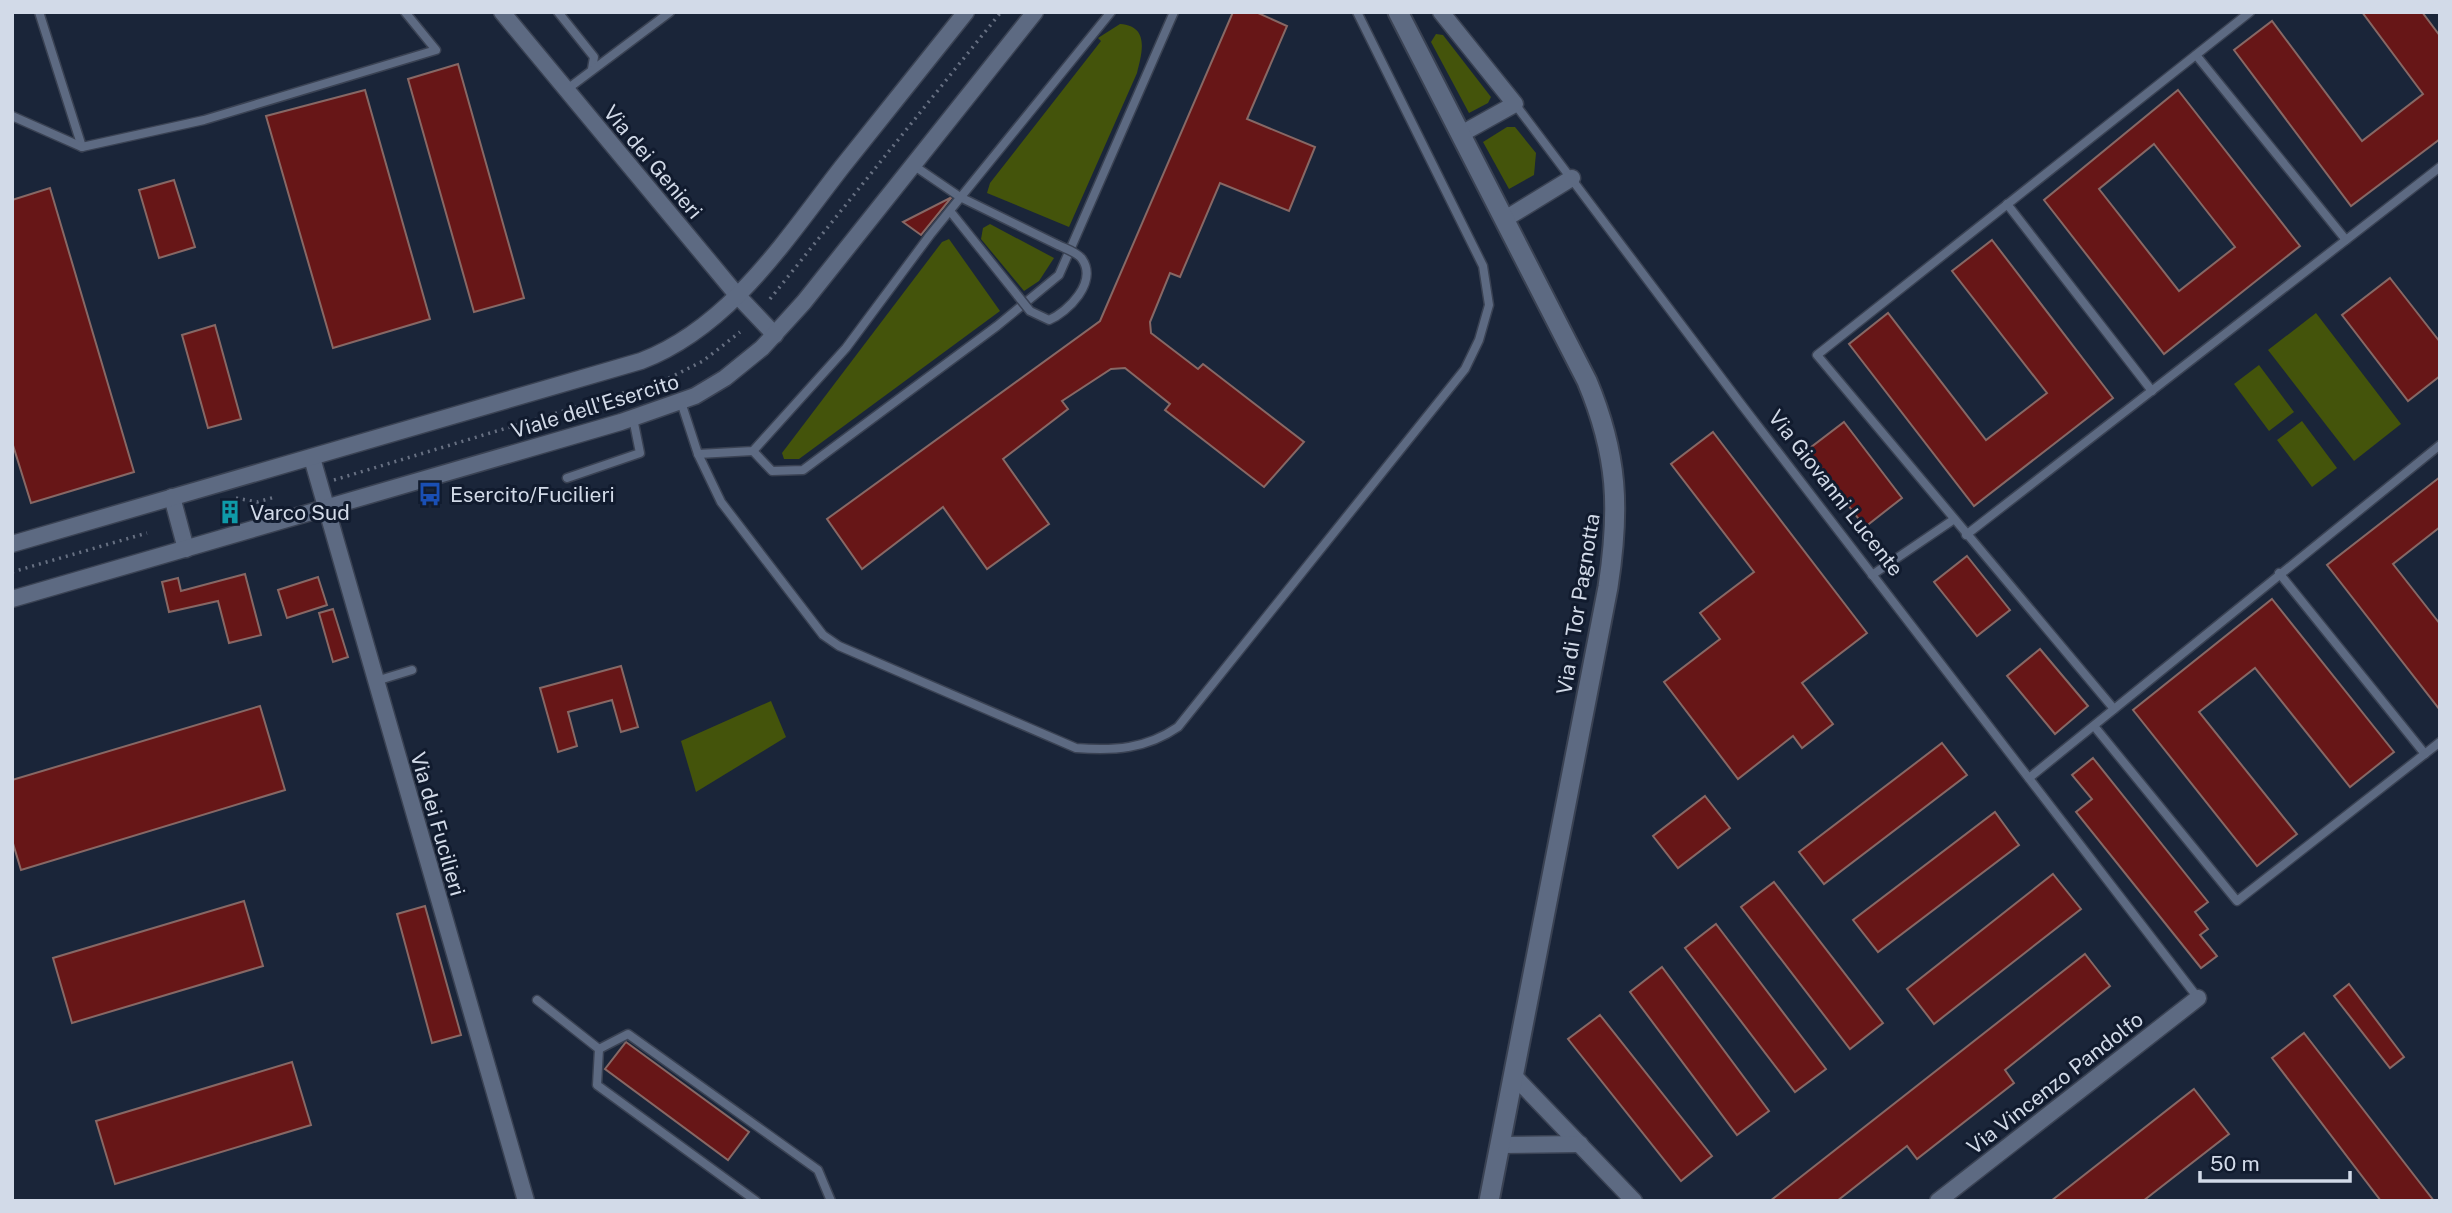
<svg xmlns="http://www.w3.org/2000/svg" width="2452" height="1213" font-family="'Public Sans',sans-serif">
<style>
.green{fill:#44540b}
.building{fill:#671617;stroke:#876865;stroke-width:2;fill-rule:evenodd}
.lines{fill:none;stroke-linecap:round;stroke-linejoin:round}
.service-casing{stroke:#3a4253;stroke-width:11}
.minor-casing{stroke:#3a4253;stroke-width:19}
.tertiary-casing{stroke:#3a4253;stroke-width:23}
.path{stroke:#677082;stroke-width:3.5;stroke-dasharray:2 5;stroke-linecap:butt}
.service{stroke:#5d6a82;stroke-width:8}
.minor{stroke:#5d6a82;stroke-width:16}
.tertiary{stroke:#5d6a82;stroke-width:19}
.service-bridge-casing{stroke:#3a4253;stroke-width:11;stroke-linecap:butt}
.service-bridge{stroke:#5d6a82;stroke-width:8}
.labels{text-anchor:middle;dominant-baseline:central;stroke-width:6;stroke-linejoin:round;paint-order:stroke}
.street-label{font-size:21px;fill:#d2dae8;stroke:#111b2e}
.poi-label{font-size:21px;fill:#d2dae8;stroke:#111b2e;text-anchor:start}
</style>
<rect width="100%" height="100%" fill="#1a2539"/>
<!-- green -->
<g class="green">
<path d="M1120,24C1150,26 1142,53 1137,73L1069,227L987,193L990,183L1101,41L1098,38Z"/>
<polygon points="1436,34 1443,35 1491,97 1488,103 1469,113 1431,42"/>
<polygon points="1507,127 1515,127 1536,153 1534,175 1509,189 1483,142"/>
<polygon points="990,224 1054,258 1039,281 1024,291 981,239 983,228"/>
<polygon points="949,239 1000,311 799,459 784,459 782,453 942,242"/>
<polygon points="2316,313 2401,424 2354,461 2268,350"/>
<polygon points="2259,365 2294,412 2269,431 2234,384"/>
<polygon points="2302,421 2337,468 2312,487 2277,440"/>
<polygon points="771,701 786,737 696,792 681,741"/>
</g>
<!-- building -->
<g class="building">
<polygon points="1233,12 1256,12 1287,26 1247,119 1315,147 1289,211 1220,183 1180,277 1170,273 1150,322 1151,333 1198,369 1203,364 1304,442 1264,487 1165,410 1170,404 1125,368 1111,369 1062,401 1068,409 1003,459 1049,524 987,569 943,507 862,569 827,519 1100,321"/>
<polygon points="2362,12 2422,12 2440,36 2440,139 2351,206 2234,50 2272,21 2362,141 2423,94"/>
<polygon points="458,64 524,298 474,312 408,79"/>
<polygon points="365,90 430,319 333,348 266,116"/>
<path d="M2178,90L2300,246L2164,354L2044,200ZM2154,144L2235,247L2179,291L2099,189Z"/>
<polygon points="174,180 195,247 159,258 139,190"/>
<polygon points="50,188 134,472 31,503 12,442 12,200"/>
<polygon points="951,198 921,235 903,222 950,198"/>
<polygon points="1992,240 2113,398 1974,506 1849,344 1888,313 1986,440 2047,393 1952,271"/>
<polygon points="2390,278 2440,342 2440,376 2408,401 2342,315"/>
<polygon points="215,325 241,419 208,428 182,335"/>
<polygon points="1844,422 1902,498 1865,527 1806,451"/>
<polygon points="1713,432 1867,633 1802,683 1833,724 1802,748 1793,736 1738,779 1664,682 1720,639 1700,613 1754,572 1671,464"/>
<polygon points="2440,477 2440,527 2393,564 2440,624 2440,710 2327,565"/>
<polygon points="1967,556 2010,610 1977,636 1934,582"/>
<polygon points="245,574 261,635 229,643 218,601 169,612 162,582 178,578 181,591"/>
<polygon points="318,577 327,605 287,618 278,590"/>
<polygon points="2272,599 2394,752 2350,787 2255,668 2199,712 2297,834 2257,866 2133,710"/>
<polygon points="333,609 348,657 333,662 319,613"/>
<polygon points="2040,649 2088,706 2055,734 2007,676"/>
<polygon points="621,666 638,727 621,732 612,700 568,712 577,746 558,752 540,688"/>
<polygon points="260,706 285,790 21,870 12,840 12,780"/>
<polygon points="1942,743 1967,775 1824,884 1799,852"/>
<polygon points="2093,758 2208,902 2195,912 2208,929 2200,935 2217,956 2201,968 2076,812 2092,799 2072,775"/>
<polygon points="1705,796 1730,828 1678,868 1653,836"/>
<polygon points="1995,812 2019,845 1878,952 1853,920"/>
<polygon points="2053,874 2081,909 1934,1024 1907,989"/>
<polygon points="1774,882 1883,1023 1850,1049 1741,907"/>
<polygon points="244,901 263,966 72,1023 53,958"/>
<polygon points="425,906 461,1035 432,1043 397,914"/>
<polygon points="1716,924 1826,1069 1795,1092 1685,948"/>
<polygon points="2085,954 2110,986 2005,1070 2014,1083 1917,1159 1907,1146 1837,1201 1770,1201"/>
<polygon points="1662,967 1769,1111 1737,1135 1630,992"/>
<polygon points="2349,984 2404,1057 2390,1068 2334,996"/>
<polygon points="1600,1015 1712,1156 1681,1181 1568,1039"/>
<polygon points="2304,1033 2434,1201 2381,1201 2272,1058"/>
<polygon points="626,1042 749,1132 728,1160 605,1069"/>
<polygon points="292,1062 311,1125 115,1184 96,1121"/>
<polygon points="2194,1089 2229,1134 2143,1201 2051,1201"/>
</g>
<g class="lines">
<!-- service casing -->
<g class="service-casing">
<g id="service">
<polyline points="39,12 82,147"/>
<polyline points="558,12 594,57 592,69"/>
<polyline points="2196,55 2346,240"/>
<polyline points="566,90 670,12"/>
<polyline points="1515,104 1741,404 2198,998"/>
<polyline points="12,116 82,147 204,120 436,50 405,12"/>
<polyline points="913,165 960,197 1058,245"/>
<polyline points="2007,204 2152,391"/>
<polyline points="950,211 1018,296"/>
<path d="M681,402L698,454L721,502L823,635L839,646L1076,748C1114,751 1146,749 1178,727L1465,369L1479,340L1489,305L1483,266L1357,12"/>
<polyline points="753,451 772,471 803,470 997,326 1059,275 1174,12"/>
<polyline points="698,454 753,451 846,348 930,235 1111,12"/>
<polyline points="567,478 640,453 633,418"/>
<polyline points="1966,535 2440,167"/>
<polyline points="2279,573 2425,754"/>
<polyline points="1872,575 1953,520"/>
<polyline points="376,681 412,670"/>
<polyline points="2114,709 1817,355 2250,12"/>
<polyline points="2094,726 2237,901 2440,742"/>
<polyline points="2029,778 2440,445"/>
<polyline points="537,1000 599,1049 597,1085 756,1201"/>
<polyline points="599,1049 628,1034 818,1170 831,1201"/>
</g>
</g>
<!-- minor casing -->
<g class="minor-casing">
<g id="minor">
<polyline points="502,12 737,295 775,335"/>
<polyline points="1441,12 1515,104 1461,134"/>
<polyline points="1505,219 1572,178"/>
<polyline points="312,458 526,1201"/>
<polyline points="172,497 186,549"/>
<path d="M12,544L641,361C730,327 786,239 842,167C883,115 925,64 966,12"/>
<polyline points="12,599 621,422 695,396 725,378 762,348 804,302 1035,12"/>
<polyline points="1513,1075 1634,1201"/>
<polyline points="1500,1145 1580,1144"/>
<polyline points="1938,1201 2198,998"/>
</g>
</g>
<!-- tertiary casing -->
<g class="tertiary-casing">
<path id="tertiary" d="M1398,12L1587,381C1618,455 1620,509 1608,587L1489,1201"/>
</g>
<!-- path -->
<g class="path">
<polyline points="770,299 1001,12"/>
<polyline points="334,480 663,381 703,361 740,332"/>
<polyline points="236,498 257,502 275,497"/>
<polyline points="12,572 147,533"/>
</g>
<!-- service -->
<use href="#service" class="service"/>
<!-- minor -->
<use href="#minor" class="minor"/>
<!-- tertiary -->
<use href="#tertiary" class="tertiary"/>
<!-- service-bridge casing -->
<g class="service-bridge-casing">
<path id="service-bridge" d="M1018,296L1030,311L1049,320C1068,312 1098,282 1082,259C1077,252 1066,249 1058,245"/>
</g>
<!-- service-bridge -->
<use href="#service-bridge" class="service-bridge"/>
</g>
<!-- icons -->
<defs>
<g id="bus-bare" transform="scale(1.89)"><path d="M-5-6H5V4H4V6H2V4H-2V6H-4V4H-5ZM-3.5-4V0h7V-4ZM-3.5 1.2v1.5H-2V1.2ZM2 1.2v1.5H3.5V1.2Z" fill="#1a4fb4" stroke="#111b2e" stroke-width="2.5" paint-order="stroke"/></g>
<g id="building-bare" transform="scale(1.89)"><path d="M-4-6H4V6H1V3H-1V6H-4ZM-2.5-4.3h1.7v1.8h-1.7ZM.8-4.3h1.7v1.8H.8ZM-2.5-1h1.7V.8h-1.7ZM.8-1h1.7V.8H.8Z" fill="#0f9aa8" stroke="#111b2e" stroke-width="2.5" paint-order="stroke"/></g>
</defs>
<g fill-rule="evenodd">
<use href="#bus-bare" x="430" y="494"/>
<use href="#building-bare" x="230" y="512"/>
</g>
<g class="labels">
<!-- street labels -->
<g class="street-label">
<text transform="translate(653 162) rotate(50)">Via dei Genieri</text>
<text transform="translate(595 406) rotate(-17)">Viale dell'Esercito</text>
<text transform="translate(1836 493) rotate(52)">Via Giovanni Lucente</text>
<text transform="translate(1578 604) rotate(-81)">Via di Tor Pagnotta</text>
<text transform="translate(438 824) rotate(74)">Via dei Fucilieri</text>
<text transform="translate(2055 1083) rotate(-38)">Via Vincenzo Pandolfo</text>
</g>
<!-- poi labels -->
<g class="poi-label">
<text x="450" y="494">Esercito/Fucilieri</text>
<text x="250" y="512">Varco Sud</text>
</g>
</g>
<!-- border -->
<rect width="2452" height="1213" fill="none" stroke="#d2dae8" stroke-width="28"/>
<!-- scale -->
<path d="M2200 1171v10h150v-10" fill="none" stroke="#d2dae8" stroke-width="3.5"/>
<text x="2210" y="1171" font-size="21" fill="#d2dae8" stroke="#111b2e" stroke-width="5" paint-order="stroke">50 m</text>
</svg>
